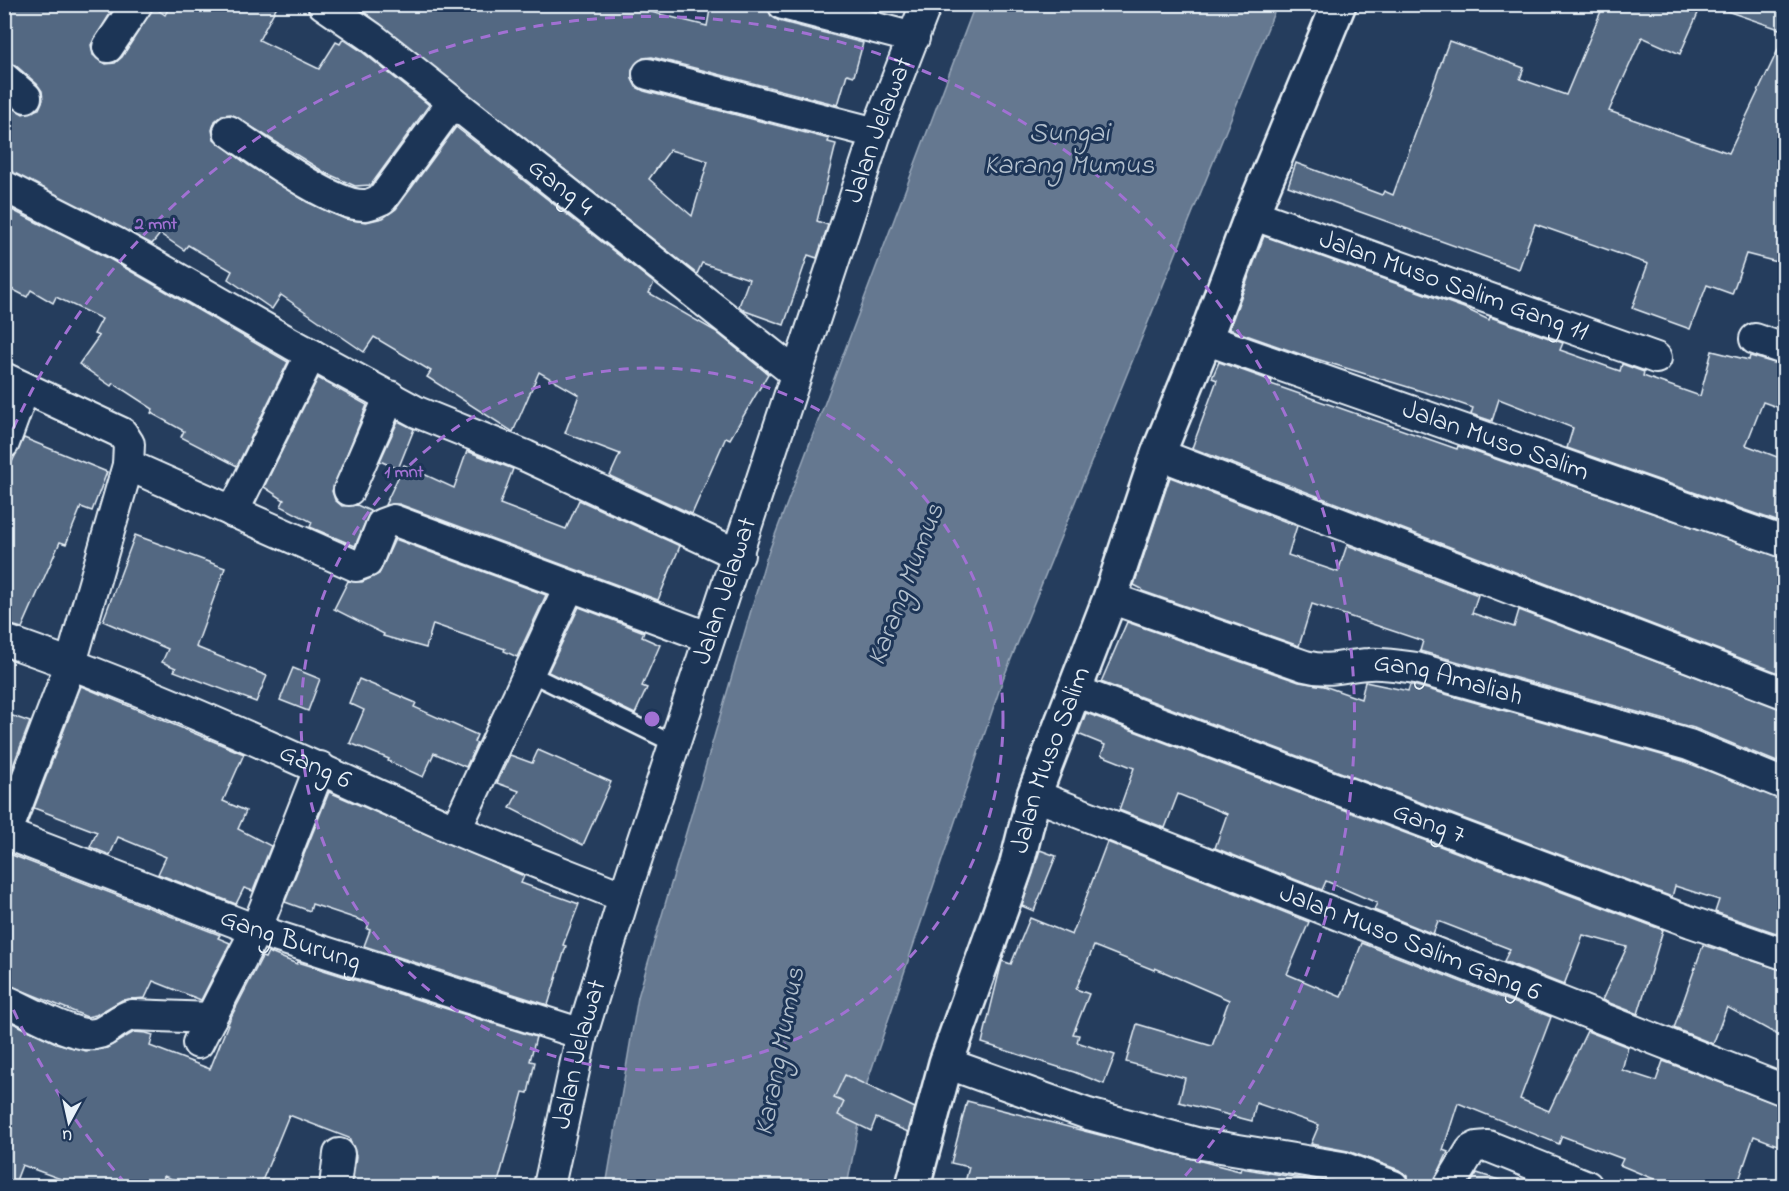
<svg xmlns="http://www.w3.org/2000/svg" width="1789" height="1191" font-family="'Indie Flower',sans-serif">
<style>
.water{fill:#657890;stroke:#99a8ba;stroke-width:1.5}
.building{fill:#536782;stroke:#e8f1f8;stroke-width:1.5;fill-rule:evenodd}
.lines{fill:none;stroke-linecap:round;stroke-linejoin:round}
.service-casing{stroke:#e8f1f8;stroke-width:20}
.minor-casing{stroke:#e8f1f8;stroke-width:34}
.tertiary-casing{stroke:#e8f1f8;stroke-width:38}
.service{stroke:#1d3557;stroke-width:15}
.minor{stroke:#1d3557;stroke-width:30}
.tertiary{stroke:#1d3557;stroke-width:33}
.ring{fill:none;stroke:#a171d3;stroke-width:3;stroke-dasharray:10 8}
.labels{text-anchor:middle;dominant-baseline:central;stroke-width:6;stroke-linejoin:round;paint-order:stroke}
.street-label{font-size:27px;fill:#e8f1f8;stroke:#1d3557}
.water-label{font-size:28px;font-style:italic;fill:#b4c1ce;stroke:#1d3557}
.centre{fill:#a171d3;stroke:#1d3557;stroke-width:3}
.ring-label{font-size:18px;text-anchor:middle;font-weight:bold;fill:#a171d3;stroke:#1d3557;stroke-width:6;stroke-linejoin:round;paint-order:stroke}
</style>
<rect width="100%" height="100%" fill="#253d5d"/>
<filter id="ink" filterUnits="userSpaceOnUse"><feTurbulence type="fractalNoise" baseFrequency=".0167" numOctaves="2"/><feDisplacementMap in="SourceGraphic" scale="12" xChannelSelector="R" yChannelSelector="G"/><feConvolveMatrix kernelMatrix="1 2 1 2 8 2 1 2 1" color-interpolation-filters="sRGB"/></filter>
<g filter="url(#ink)">
<!-- water -->
<polygon class="water" points="975,5 1277,5 1003,679 867,1083 847,1186 606,1186 638,997 766,559"/>
<!-- building -->
<g class="building">
<polygon points="4,4 116,4 91,45 93,55 106,64 115,63 122,57 154,7 165,15 171,4 278,4 259,40 319,69 336,42 340,44 343,39 361,51 429,105 371,185 355,186 324,172 231,114 222,115 215,121 212,130 214,139 248,165 307,202 345,219 366,222 383,218 396,209 456,127 654,283 649,293 715,331 768,374 730,439 726,437 692,514 610,476 620,454 565,433 579,395 539,372 513,432 427,377 431,371 374,337 364,352 281,295 272,309 228,279 232,271 188,245 184,250 160,234 152,244 4,169 4,101 23,114 39,109 43,100 42,91 37,84 15,65 4,61"/>
<path d="M366,4H636L635,8L707,26L711,4H766L771,16L779,21L863,43L854,76L847,74L838,105L652,57L643,58L632,69V79L636,87L644,91L829,139L828,142L836,144L817,221L828,225L817,258L808,255L784,325L745,311L739,306L749,279L702,263L697,274L362,10ZM670,150L708,161L692,216L649,179Z"/>
<polygon points="1604,4 1702,4 1680,54 1642,37 1609,111 1729,153 1785,35 1785,264 1746,254 1732,294 1707,285 1690,329 1632,308 1648,264 1535,224 1519,269 1288,186 1296,163 1382,195 1384,191 1393,195 1449,41 1524,68 1520,79 1566,95"/>
<polygon points="1719,4 1785,4 1785,31 1718,8"/>
<polygon points="4,206 108,258 288,362 237,466 181,437 184,431 151,413 153,409 113,383 111,386 79,364 99,336 94,334 102,319 56,297 53,303 31,290 27,297 4,285"/>
<polygon points="1264,236 1464,308 1489,320 1490,317 1563,343 1560,350 1620,371 1622,364 1644,372 1643,376 1700,396 1712,351 1749,360 1750,356 1785,366 1785,410 1763,402 1746,445 1785,460 1785,524 1567,448 1573,428 1499,399 1492,421 1471,414 1473,408 1444,398 1300,354 1229,329"/>
<polygon points="1219,362 1272,381 1271,384 1457,449 1458,446 1785,559 1785,658 1779,673 1192,448 1217,380 1212,378"/>
<polygon points="318,378 367,405 332,491 335,500 342,506 357,505 370,511 355,546 310,527 312,522 281,506 284,500 264,487"/>
<polygon points="398,421 414,429 398,469 380,461"/>
<polygon points="24,438 107,472 92,511 81,507 66,544 60,542 22,628 4,623 4,478"/>
<polygon points="467,451 513,469 500,504 566,529 579,500 680,546 658,600 399,504 385,505 404,465 454,488"/>
<polygon points="1170,477 1297,526 1288,555 1338,572 1347,545 1478,595 1472,613 1514,627 1519,610 1785,710 1785,741 1777,762 1694,728 1420,651 1423,641 1312,604 1299,646 1142,591 1142,589 1134,585"/>
<polygon points="135,535 225,568 196,647 267,676 256,702 174,671 176,668 162,662 168,649 103,621"/>
<polygon points="395,539 546,595 517,657 504,651 505,649 433,624 426,648 383,636 384,634 334,609 348,581 362,582 379,574"/>
<polygon points="579,607 644,632 642,637 660,645 642,686 647,688 635,714 548,672"/>
<polygon points="1127,622 1299,682 1324,686 1361,699 1365,682 1408,691 1410,685 1413,685 1683,761 1785,801 1785,936 1715,912 1719,900 1675,886 1672,897 1101,682"/>
<polygon points="293,668 320,679 308,711 280,700"/>
<polygon points="359,679 416,703 414,707 477,735 474,742 477,743 466,767 434,753 423,777 388,761 389,759 350,743 364,710 349,703"/>
<polygon points="81,686 244,754 223,801 246,811 238,829 271,846 253,891 244,888 236,904 158,874 166,857 118,837 110,855 90,847 97,832 34,808"/>
<polygon points="4,713 30,722 4,789"/>
<polygon points="1086,713 1663,930 1638,1014 1602,1000 1627,947 1583,935 1564,985 1504,961 1510,949 1438,921 1433,934 1374,910 1377,903 1326,881 1322,890 1215,848 1227,814 1178,794 1165,828 1119,810 1134,768 1101,755 1105,745 1078,734"/>
<polygon points="538,750 611,782 583,845 510,808 519,791 497,783 510,755 532,763"/>
<polygon points="329,792 524,876 521,883 579,904 563,945 566,946 548,1005 364,946 370,930 367,929 369,923 312,904 310,911 285,902"/>
<polygon points="1107,842 1309,922 1287,974 1341,997 1362,943 1551,1017 1520,1099 1549,1111 1587,1031 1628,1047 1622,1070 1656,1081 1663,1061 1785,1107 1785,1148 1754,1136 1737,1186 1654,1186 1656,1180 1620,1165 1623,1159 1562,1136 1559,1144 1458,1103 1443,1150 1448,1152 1432,1186 1410,1186 1407,1176 1399,1170 1348,1151 1311,1144 1319,1125 1256,1103 1252,1121 1179,1102 1185,1078 1126,1062 1137,1024 1212,1046 1229,1000 1155,968 1154,970 1094,946 1076,989 1089,994 1073,1034 1079,1035 1077,1042 1115,1055 1104,1084 1074,1072 982,1043 1002,961 1011,964 1030,918 1072,935"/>
<polygon points="1040,850 1056,856 1034,911 1022,906"/>
<polygon points="4,852 220,935 218,938 230,943 201,1000 153,981 145,998 122,1000 96,1015 87,1017 4,983"/>
<polygon points="1703,945 1785,971 1785,1039 1727,1007 1713,1044 1674,1028"/>
<polygon points="268,952 297,964 298,962 536,1037 530,1061 535,1062 528,1093 523,1092 497,1186 352,1186 356,1156 349,1138 289,1115 260,1186 190,1186 164,1176 162,1186 80,1186 22,1165 14,1186 4,1186 4,1019 56,1043 86,1051 107,1048 134,1032 146,1033 153,1035 150,1046 210,1069 230,1019 262,957 265,958"/>
<polygon points="845,1075 915,1108 908,1132 876,1118 871,1131 838,1115 844,1102 834,1098"/>
<polygon points="967,1101 1240,1171 1241,1168 1345,1186 964,1186 969,1167 951,1163"/>
<polygon points="1477,1173 1508,1183 1507,1186 1469,1186"/>
</g>
<g class="lines">
<!-- service casing -->
<g class="service-casing">
<polyline id="service" points="529,673 674,744"/>
</g>
<!-- minor casing -->
<g class="minor-casing">
<g id="minor">
<path id="s1" d="M323,4L371,37L795,373"/>
<polyline points="783,4 914,38"/>
<polyline points="108,47 137,4"/>
<polyline points="648,74 876,133"/>
<polyline points="4,78 26,97"/>
<path d="M229,131C257,150 333,207 365,205C370,205 377,201 382,199L453,102"/>
<polyline points="4,186 116,243 292,344 417,412 526,456 739,555"/>
<path id="s2" d="M1252,214L1656,358"/>
<path id="s3" d="M1205,339L1784,542"/>
<polyline points="1755,339 1784,349"/>
<polyline points="4,378 122,433 129,444 128,465 71,663 6,834"/>
<polyline points="4,443 24,389"/>
<polyline points="1158,454 1784,693"/>
<polyline points="128,465 356,566 367,562 382,524 393,520 708,637"/>
<polyline points="349,490 390,396"/>
<polyline points="233,512 311,354"/>
<path id="s4" d="M1110,598L1305,666C1331,673 1344,665 1369,664C1385,663 1400,666 1416,668L1689,745L1784,784"/>
<path id="s5" d="M4,640C159,693 305,763 454,829C510,853 567,874 624,897"/>
<path id="s6" d="M1073,690L1691,922L1784,954"/>
<path id="s7" d="M1034,795L1784,1090"/>
<polyline points="456,829 569,587"/>
<path id="s8" d="M4,833L256,930L582,1034"/>
<path d="M4,1000C26,1009 73,1038 95,1034C109,1032 117,1018 132,1015L211,1018"/>
<polyline points="198,1043 256,930 320,767"/>
<polyline points="946,1063 1088,1114 1196,1143 1342,1167 1393,1186"/>
<polyline points="335,1186 339,1154"/>
<path id="s9" d="M549,1186L582,1034L624,897L876,133L926,4"/>
<polyline points="1449,1186 1471,1150 1477,1147 1488,1146 1587,1186"/>
</g>
</g>
<!-- tertiary casing -->
<g class="tertiary-casing">
<g id="tertiary">
<path id="s10" d="M913,1186L946,1063L1016,867L1034,795L1110,598L1158,454L1205,339L1252,214L1339,4"/>
</g>
</g>
<!-- service -->
<use href="#service" class="service"/>
<!-- minor -->
<use href="#minor" class="minor"/>
<!-- tertiary -->
<use href="#tertiary" class="tertiary"/>
</g>
</g>
<!-- distance rings -->
<g class="ring">
<circle cx="652" cy="719" r="351"/>
<path d="M126 1184A702 702 0 0 1 6 993M6 445A702 702 0 1 1 1178 1184"/>
</g>
<g class="labels">
<!-- street labels -->
<g class="street-label">
<text stroke="none"><textPath href="#s9" startOffset="1107">Jalan Jelawat</textPath></text>
<text stroke="none"><textPath href="#s1" startOffset="300">Gang 4</textPath></text>
<text stroke="none"><textPath href="#s2" startOffset="214">Jalan Muso Salim Gang 11</textPath></text>
<text stroke="none"><textPath href="#s3" startOffset="308">Jalan Muso Salim</textPath></text>
<text stroke="none"><textPath href="#s9" startOffset="621">Jalan Jelawat</textPath></text>
<text stroke="none"><textPath href="#s4" startOffset="352">Gang Amaliah</textPath></text>
<text stroke="none"><textPath href="#s10" startOffset="448">Jalan Muso Salim</textPath></text>
<text stroke="none"><textPath href="#s5" startOffset="336">Gang 6</textPath></text>
<text stroke="none"><textPath href="#s6" startOffset="380">Gang 7</textPath></text>
<text stroke="none"><textPath href="#s8" startOffset="306">Gang Burung</textPath></text>
<text stroke="none"><textPath href="#s7" startOffset="404">Jalan Muso Salim Gang 6</textPath></text>
<text stroke="none"><textPath href="#s9" startOffset="135">Jalan Jelawat</textPath></text>
</g>
<!-- water labels -->
<g class="water-label">
<text x="1069" y="134">Sungai<tspan x="1069" dy="32">Karang Mumus</tspan></text>
<text transform="translate(907 585) rotate(-69)">Karang Mumus</text>
<text transform="translate(781 1052) rotate(-79)">Karang Mumus</text>
</g>
</g>
<circle cx="652" cy="719" r="9" class="centre"/>
<g class="ring-label">
<text x="156" y="229">2 mnt</text>
<text x="404" y="477">1 mnt</text>
</g>
<!-- margin -->
<rect width="1789" height="1191" fill="none" stroke="#1d3557" stroke-width="24"/>
<rect x="12" y="12" width="1765" height="1167" fill="none" stroke="#e8f1f8" stroke-width="2" filter="url(#ink)"/>
<!-- north arrow -->
<g transform="translate(69 1122) rotate(188)" stroke="#1d3557" stroke-width="4.5" paint-order="stroke">
<path d="M0-4.5L10 22L0 15L-10 22Z" fill="#e8f1f8"/>
<text y="-9" font-size="16" font-weight="bold" text-anchor="middle" fill="#e8f1f8">U</text>
</g>
</svg>
